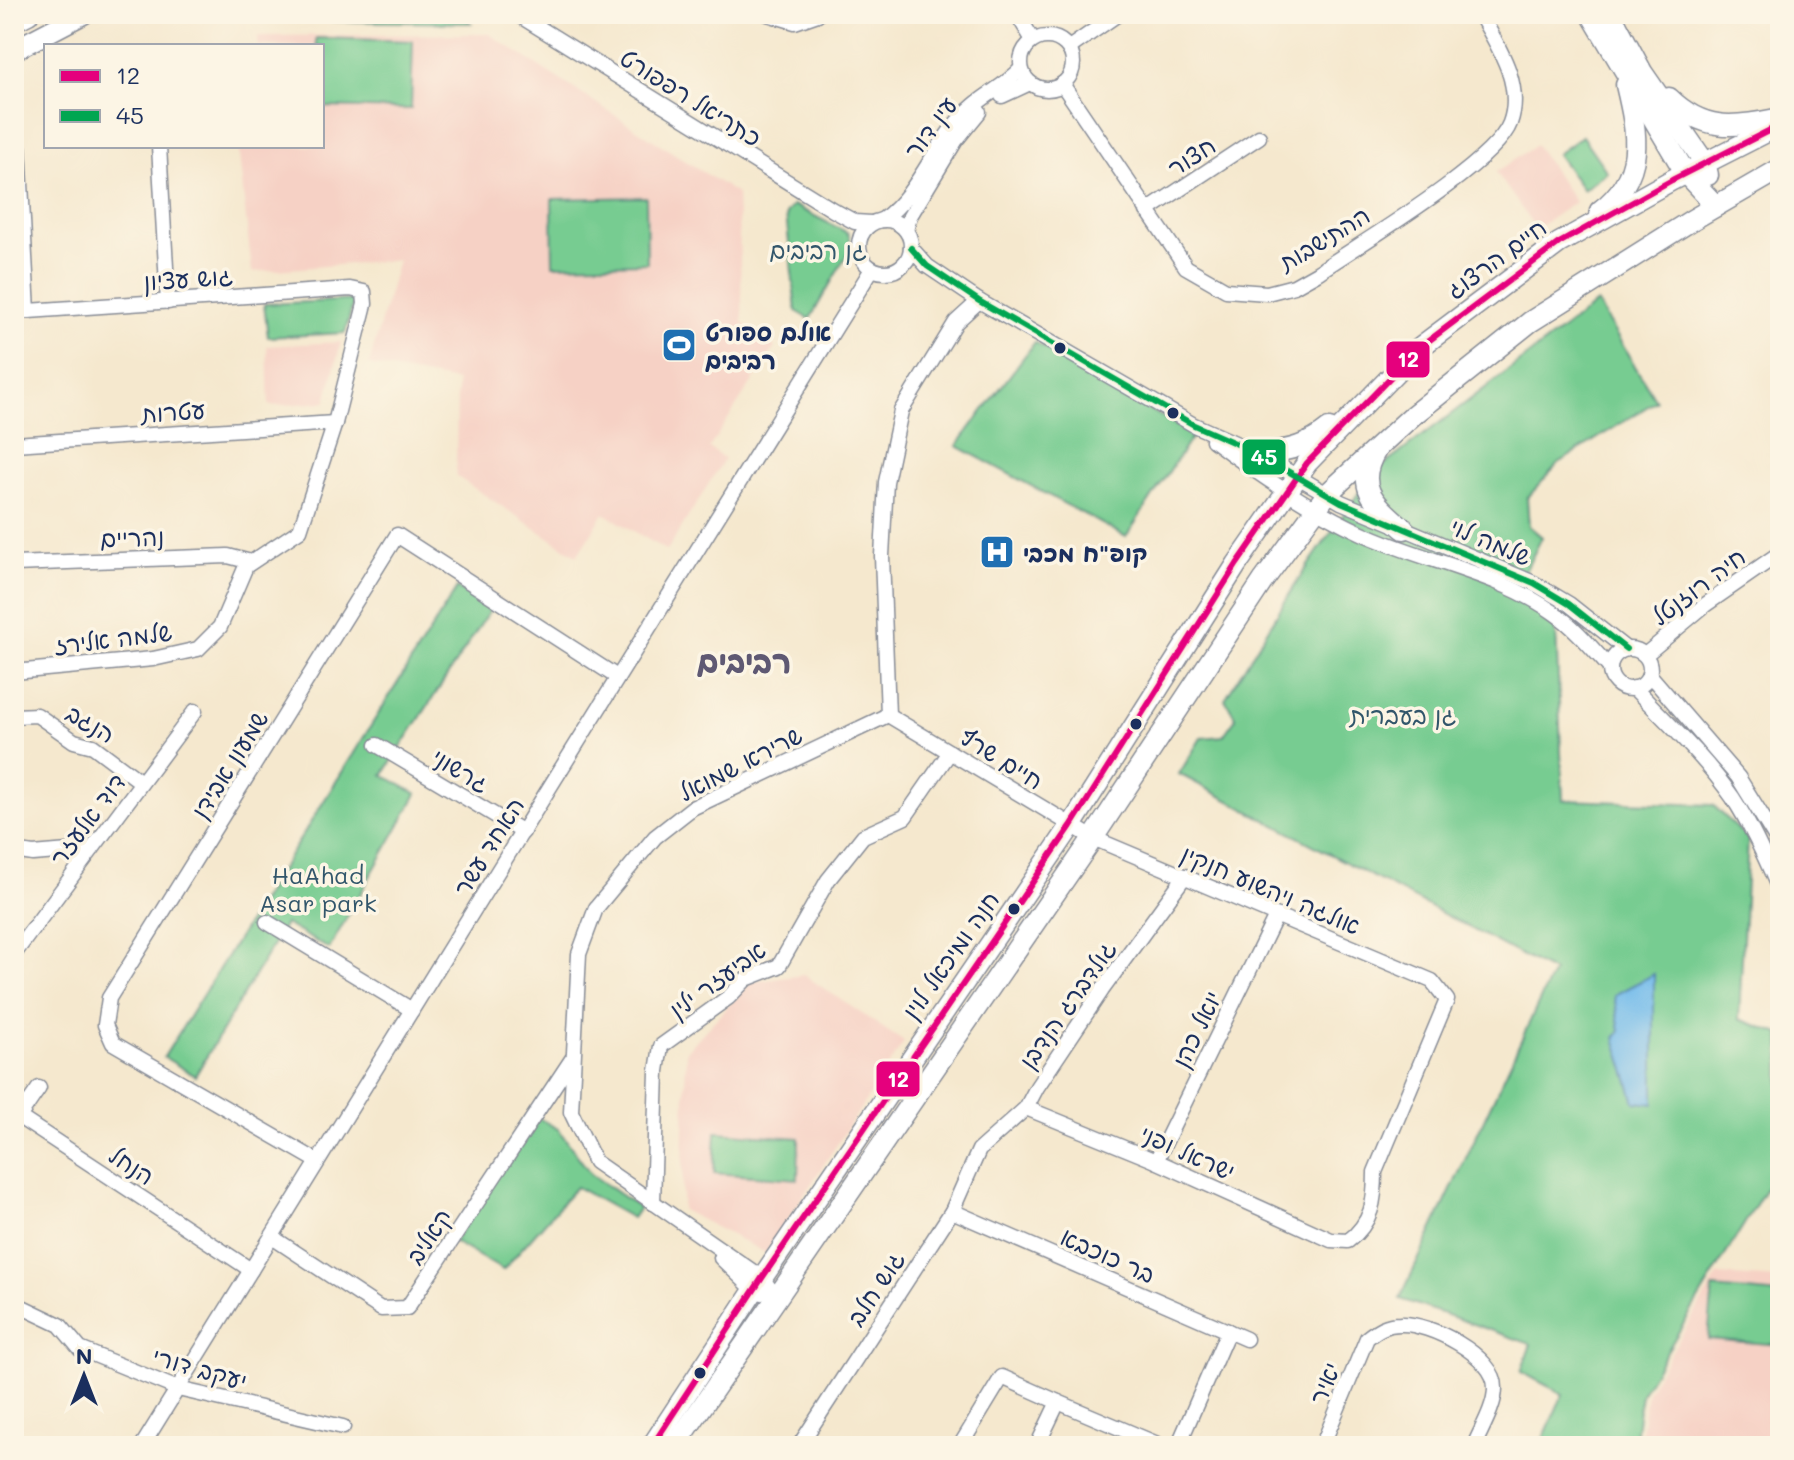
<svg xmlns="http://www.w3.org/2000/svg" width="1794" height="1460" font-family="Mali,'Playpen Sans Hebrew',sans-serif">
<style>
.built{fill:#f6d1c5}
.green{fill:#77cc91;stroke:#497e78;stroke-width:2}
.water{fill:#72bbeb;stroke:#4675a4;stroke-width:2}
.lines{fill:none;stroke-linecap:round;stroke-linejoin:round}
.street-casing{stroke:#888c96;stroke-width:17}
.secondary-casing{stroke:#888c96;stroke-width:23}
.street{stroke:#fff;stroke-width:14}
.secondary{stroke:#fff;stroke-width:20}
.bus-1-casing{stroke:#fcf5e5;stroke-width:12}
.bus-2-casing{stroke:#fcf5e5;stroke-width:12}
.bus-1{stroke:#e5007d;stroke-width:6}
.bus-2{stroke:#00a651;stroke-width:6}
.bus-dot{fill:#1b2f5e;stroke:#fcf5e5;stroke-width:3}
.labels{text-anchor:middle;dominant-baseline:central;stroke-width:7;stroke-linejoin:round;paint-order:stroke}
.street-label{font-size:24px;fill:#1b2f5e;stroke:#fcf5e5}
.park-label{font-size:24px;fill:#32566b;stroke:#fcf5e5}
.poi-label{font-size:24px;font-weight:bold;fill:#1b2f5e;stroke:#fcf5e5;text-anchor:start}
.district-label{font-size:32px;font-weight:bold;fill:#5f5973;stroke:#fcf5e5}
.line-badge{stroke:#fcf5e5;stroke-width:3}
.badge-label{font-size:22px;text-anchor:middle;font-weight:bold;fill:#fff}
</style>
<rect width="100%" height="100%" fill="#fcf5e5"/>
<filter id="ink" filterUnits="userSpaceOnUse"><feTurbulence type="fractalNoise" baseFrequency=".0125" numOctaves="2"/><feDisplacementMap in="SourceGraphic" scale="16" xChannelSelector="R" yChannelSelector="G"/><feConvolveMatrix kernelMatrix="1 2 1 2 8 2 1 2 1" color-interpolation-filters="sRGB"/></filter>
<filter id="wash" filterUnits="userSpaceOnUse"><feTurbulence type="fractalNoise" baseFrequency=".006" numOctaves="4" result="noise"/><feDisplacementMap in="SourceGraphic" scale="32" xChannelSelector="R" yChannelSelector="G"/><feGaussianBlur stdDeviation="1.8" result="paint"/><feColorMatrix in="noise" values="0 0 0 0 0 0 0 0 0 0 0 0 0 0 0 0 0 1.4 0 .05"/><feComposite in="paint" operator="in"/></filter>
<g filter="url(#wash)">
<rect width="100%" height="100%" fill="#f5e8ce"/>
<!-- built -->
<g class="built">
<polygon points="489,34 737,194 743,323 775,347 709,448 724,459 667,551 604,513 577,556 456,476 457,381 369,365 398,260 252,272 238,146 322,146 322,46 258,46 258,36"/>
<polygon points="1536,145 1575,202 1536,229 1496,172"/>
<polygon points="341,342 326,402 269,406 267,346"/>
<polygon points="804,975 904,1042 766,1253 682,1210 686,1051 751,982"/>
<polygon points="1718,1275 1780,1279 1780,1446 1639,1446 1647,1392"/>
</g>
<!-- green -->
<g class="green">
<polygon points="257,14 462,14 471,23 257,20"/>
<polygon points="316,38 413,41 411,109 322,107 322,46 316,46"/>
<polygon points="1582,136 1607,172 1583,190 1557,154"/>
<polygon points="646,197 647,263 553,265 552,199"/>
<polygon points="793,205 848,233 852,246 810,319 796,311 786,214"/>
<polygon points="354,300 345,333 268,337 264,304"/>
<polygon points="1597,303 1656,401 1559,463 1527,498 1529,526 1542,537 1514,594 1556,628 1563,800 1713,805 1748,839 1739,1019 1780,1034 1780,1165 1641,1394 1634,1446 1540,1446 1563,1394 1521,1372 1531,1344 1400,1299 1553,972 1179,774 1201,738 1223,736 1236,718 1225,699 1300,577 1371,475"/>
<polygon points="1035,342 1193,435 1126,537 957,446"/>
<polygon points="457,588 490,610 383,775 417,794 329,949 285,924 195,1076 164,1057"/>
<polygon points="535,1116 558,1129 591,1174 639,1208 632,1218 576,1187 503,1270 454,1242"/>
<polygon points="716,1132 799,1138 798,1179 714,1173"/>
<polygon points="1713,1288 1780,1294 1780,1345 1708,1339"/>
</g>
<!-- water -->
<polygon class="water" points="1654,974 1654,1104 1635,1102 1615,1038 1620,1031 1614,995"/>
</g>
<g filter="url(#ink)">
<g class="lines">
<!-- street casing -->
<g class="street-casing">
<g id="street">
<polyline points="517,14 833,210 855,222 871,223"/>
<polyline points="768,14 795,22 818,14"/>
<polyline points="1017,14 1033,40"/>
<circle cx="1047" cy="63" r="26"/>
<polyline points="1069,48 1118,14"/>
<path d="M1062,84L1186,267L1226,290L1267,293L1294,286L1317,273C1358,245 1495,164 1510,123C1524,85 1498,46 1480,14"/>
<polyline points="1002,96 1030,83"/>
<polyline points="159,146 168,302"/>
<polyline points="19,147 28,311"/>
<polyline points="1147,211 1259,137"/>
<circle cx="885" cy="246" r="26"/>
<path d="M882,220C917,195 931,152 958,121C976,99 1002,89 1021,69"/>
<polyline points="906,230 910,216 956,140 979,112"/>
<polyline points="911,248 927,266 979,301 1194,425 1253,451 1341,502 1534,583 1569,604 1626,649"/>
<polyline points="14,312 350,289 364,292 365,304 335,423 300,530 246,566 220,627 198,649 153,659 14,672"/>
<path d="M1213,440C1259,475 1309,509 1362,533C1425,562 1496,572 1553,612C1575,627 1592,648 1610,668"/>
<polyline points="14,444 335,423"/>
<polyline points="14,564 228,556 251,562"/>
<circle cx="1630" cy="669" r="20"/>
<polyline points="1645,655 1705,605 1780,553"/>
<polyline points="1649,674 1738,777 1780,845"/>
<path d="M1634,688C1668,723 1705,758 1733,798C1752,827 1766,860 1780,891"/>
<path d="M888,715L1093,838L1432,981L1447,1000L1375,1172C1375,1201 1372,1223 1348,1241L1331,1240L1156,1161L1026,1108"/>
<polyline points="888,715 882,556 886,482 901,411 956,322 979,301"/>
<polyline points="14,716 37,715 74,741 93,746 141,782"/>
<polyline points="377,745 523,832"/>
<polyline points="14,851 33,854 92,849"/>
<polyline points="267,922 412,1010"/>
<polyline points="14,954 195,711"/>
<polyline points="39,1088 19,1117 251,1270"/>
<polyline points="317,1161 113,1043 105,1025 109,998 139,950 397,535 617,677"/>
<polyline points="1156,1161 1276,916"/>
<polyline points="653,1203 657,1071 661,1046 729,997 746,979 779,966 828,880 863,836 905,817 950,752"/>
<polyline points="952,1211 1246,1339"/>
<polyline points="272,1237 381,1309 407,1308 572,1059"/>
<polyline points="721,1258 754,1290 762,1293"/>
<polyline points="776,1297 762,1278 595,1162 571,1112 579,954 596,908 655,837 692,808 888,715"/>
<polyline points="14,1303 60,1325 80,1349 178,1389 343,1427"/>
<polyline points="1058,1402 1162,1446"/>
<path d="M142,1446C387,1054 626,660 872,269"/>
<polyline points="799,1446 952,1211 979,1150 1026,1108 1037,1087 1102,990 1185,876"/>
<polyline points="960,1446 1002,1377 1058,1402 1037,1446"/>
<polyline points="1178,1446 1228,1331"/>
<path d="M1322,1446L1367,1338C1377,1330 1386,1324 1400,1324C1428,1322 1496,1356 1495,1388C1495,1407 1481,1429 1474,1446"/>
</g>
</g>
<!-- secondary casing -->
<g class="secondary-casing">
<g id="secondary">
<polyline points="1591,14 1686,174 1716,206"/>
<polyline points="1611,14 1642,72 1705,163 1708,175"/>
<polyline points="14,21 28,14"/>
<polyline points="14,50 83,14"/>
<path d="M1669,98C1703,131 1732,128 1776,119"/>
<path d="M1600,211C1646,176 1638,135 1626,85"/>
<path d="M1376,450C1353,488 1377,505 1404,529"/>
<path d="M1253,451C1281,454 1307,447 1329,429"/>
<polyline points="652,1446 762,1278 1071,826 1237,564 1307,463 1419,348 1559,243 1672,180 1780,125"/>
<polyline points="675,1446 1093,838 1263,581 1327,494 1412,416 1530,322 1692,220 1780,169"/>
</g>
</g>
<!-- street -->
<use href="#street" class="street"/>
<!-- secondary -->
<use href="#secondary" class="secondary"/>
<!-- bus-1 casing -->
<g class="bus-1-casing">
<polyline id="bus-1" points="652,1446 762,1278 1071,826 1237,564 1307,463 1419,348 1559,243 1672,180 1780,125"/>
</g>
<!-- bus-2 casing -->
<g class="bus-2-casing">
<polyline id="bus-2" points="911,248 927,266 979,301 1194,425 1253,451 1341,502 1534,583 1569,604 1626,649"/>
</g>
<!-- bus-1 -->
<use href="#bus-1" class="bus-1"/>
<!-- bus-2 -->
<use href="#bus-2" class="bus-2"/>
</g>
</g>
<!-- icons -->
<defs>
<g id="stadium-square" transform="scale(1.8)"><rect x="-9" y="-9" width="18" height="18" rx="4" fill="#1f6fb2" stroke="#fcf5e5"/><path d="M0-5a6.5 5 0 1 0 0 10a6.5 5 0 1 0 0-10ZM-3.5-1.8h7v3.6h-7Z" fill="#fff"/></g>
<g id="hospital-square" transform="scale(1.8)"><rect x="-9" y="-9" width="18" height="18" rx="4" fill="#1f6fb2" stroke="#fcf5e5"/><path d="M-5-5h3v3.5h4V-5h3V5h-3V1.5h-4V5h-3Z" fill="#fff"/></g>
</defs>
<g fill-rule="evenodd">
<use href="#stadium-square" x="679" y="345"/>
<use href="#hospital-square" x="997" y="552"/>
</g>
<!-- markers -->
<g class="bus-dot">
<circle cx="1060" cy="348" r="7"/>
<circle cx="1173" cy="413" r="7"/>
<circle cx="1136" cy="724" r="7"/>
<circle cx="1014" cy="909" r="7"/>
<circle cx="700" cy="1373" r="7"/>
</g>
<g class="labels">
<!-- street labels -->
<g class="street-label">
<text transform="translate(691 97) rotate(32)">כתריאל רפפורט</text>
<text transform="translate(930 127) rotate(-53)">עין דור</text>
<text transform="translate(1191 156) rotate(-33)">חצור</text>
<text transform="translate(1324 238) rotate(-31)">ההתישבות</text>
<text transform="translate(1496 258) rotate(-36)">חיים הרצוג</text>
<text transform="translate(188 278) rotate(-4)">גוש עציון</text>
<text transform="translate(173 411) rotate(-4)">עטרות</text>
<text transform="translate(132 537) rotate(-2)">נהריים</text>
<text transform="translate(1491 541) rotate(23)">שלמה לוי</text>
<text transform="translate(1698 586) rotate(-37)">חיה רוזנטל</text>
<text transform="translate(113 638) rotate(-7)">שלמה אלירז</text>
<text transform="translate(91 723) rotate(30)">הנגב</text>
<text transform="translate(1002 758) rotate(32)">חיים שרף</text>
<text transform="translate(740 763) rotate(-27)">שרירא שמואל</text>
<text transform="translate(229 764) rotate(-58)">שמעון אבידן</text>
<text transform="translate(461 770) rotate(31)">גרשוני</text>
<text transform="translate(87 819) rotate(-53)">דוד אלעזר</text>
<text transform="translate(488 846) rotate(-58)">האחד עשר</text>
<text transform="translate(1271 889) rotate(23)">אולגה ויהשוע חנקין</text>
<text transform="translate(950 955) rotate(-55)">חנה ומיכאל לוין</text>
<text transform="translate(717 979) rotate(-36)">אביעזר ילין</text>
<text transform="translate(1067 1004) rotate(-55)">גולדברג הנדבן</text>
<text transform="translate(1196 1029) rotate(-64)">יואל כהן</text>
<text transform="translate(1188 1152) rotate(24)">ישראל ופני</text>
<text transform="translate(132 1165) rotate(33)">הנחל</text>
<text transform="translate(428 1236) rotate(-56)">קאליב</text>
<text transform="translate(1108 1255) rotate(24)">בר כוכבא</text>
<text transform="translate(875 1288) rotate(-57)">גוש חלב</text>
<text transform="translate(200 1368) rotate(16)">יעקב דורי</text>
<text transform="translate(1324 1383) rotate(-67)">יאיר</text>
</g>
<!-- park labels -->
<g class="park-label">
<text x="818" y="249">גן רביבים</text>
<text x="1403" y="714">גן בעברית</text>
<text x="318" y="874">HaAhad<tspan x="318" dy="28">Asar park</tspan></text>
</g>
<!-- poi labels -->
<g class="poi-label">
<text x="705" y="331">אולם ספורט<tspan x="705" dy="28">רביבים</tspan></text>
<text x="1023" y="552">קופ"ח מכבי</text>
</g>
<!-- district labels -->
<g class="district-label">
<text x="744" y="660">רביבים</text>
</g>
</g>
<g class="line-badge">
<rect x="1385" y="340" width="46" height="39" rx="8" fill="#e5007d"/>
<rect x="1241" y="438" width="46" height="38" rx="8" fill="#00a651"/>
<rect x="875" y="1060" width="46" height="38" rx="8" fill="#e5007d"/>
</g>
<g class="badge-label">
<text x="1408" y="367">12</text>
<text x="1264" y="465">45</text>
<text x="898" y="1087">12</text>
</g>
<!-- margin -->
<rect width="1794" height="1460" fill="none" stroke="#fcf5e5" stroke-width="48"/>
<!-- legend -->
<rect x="44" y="44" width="280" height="104" fill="#fcf5e5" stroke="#a2a6af" stroke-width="2"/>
<rect x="60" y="70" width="40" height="12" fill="#e5007d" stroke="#a2a6af" stroke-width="2"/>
<text x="116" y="84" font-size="24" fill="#1b2f5e">12</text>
<rect x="60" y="110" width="40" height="12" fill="#00a651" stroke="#a2a6af" stroke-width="2"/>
<text x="116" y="124" font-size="24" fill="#1b2f5e">45</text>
<!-- north arrow -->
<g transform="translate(84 1376)" stroke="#fcf5e5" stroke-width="6" paint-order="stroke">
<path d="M0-6L14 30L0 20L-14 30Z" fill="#1b2f5e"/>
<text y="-12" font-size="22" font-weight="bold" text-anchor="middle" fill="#1b2f5e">N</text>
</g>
</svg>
